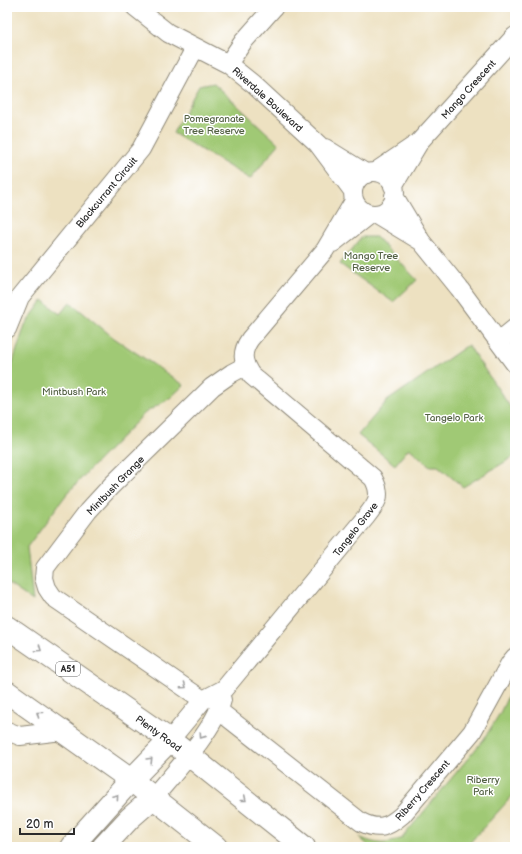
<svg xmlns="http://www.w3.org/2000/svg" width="522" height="854" font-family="'Balsamiq Sans',sans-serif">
<rect width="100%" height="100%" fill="#fff"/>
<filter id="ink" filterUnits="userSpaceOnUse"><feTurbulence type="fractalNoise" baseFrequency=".025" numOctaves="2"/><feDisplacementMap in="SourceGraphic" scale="8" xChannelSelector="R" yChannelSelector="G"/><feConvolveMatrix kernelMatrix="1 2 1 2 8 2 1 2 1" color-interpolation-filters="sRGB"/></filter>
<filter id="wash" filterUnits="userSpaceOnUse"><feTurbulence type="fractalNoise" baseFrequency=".012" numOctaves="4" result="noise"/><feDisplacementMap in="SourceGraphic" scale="16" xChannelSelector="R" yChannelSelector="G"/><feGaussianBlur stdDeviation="0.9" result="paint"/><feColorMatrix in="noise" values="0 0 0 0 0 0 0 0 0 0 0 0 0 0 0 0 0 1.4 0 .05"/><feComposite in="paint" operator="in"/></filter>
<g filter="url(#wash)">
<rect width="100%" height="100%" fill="#ede1c1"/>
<!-- green -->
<path fill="#a0c975" stroke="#667a50" d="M213,83l66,61 -29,35 -77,-46 26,-47z
M362,237h14l41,43 -24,22 -53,-38z
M43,300l17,14 10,-12 44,36 70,47 -14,13 -25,15 -57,58 -22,24 -39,52 6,54 -26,-18v-203l18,-55z
M468,345l47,69v42l-52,31 -25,-21h-8l-21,-18 -14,17 -37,-30 29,-34z
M515,681v112l-49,54h-96l-11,-10c16,7 26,9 43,1l82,-99 16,-26z"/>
</g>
<g filter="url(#ink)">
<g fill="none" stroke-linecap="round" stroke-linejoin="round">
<defs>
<path id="minor" d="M135,7l33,26 60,31 25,20 65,60 35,47
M228,64l15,-22 31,-35
M325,148l42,26
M375,172l40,-27
M353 193a21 21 0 1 1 42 0a21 21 0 1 1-42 0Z
M393,186l27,-45 95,-105
M394,196l27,45 38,47 56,76
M376,214l43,26
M333,243l37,-29
M7,329l13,-32 121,-148 54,-101
M499,341l16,-13
M203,700l-150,-103 -6,-9 -3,-10 1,-10 43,-57 23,-25 101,-99 20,-14 13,-7
M218,710l143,112c18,9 27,5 41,-7l70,-83 38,-69 5,-6
M7,731l13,5 42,-5
M170,740l33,-40 21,-11 141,-171c12,-15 18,-22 8,-40l-122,-103c-9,-13 -10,-23 -1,-36l75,-89 29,-49
M154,797c20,-24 61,-68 68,-97"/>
<path id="tertiary" d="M71,847l60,-67 39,-40
M103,847l27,-29 24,-21"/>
<path id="trunk" d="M7,627l163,113 134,107
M7,692l124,88 85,67"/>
</defs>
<!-- minor casing -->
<use href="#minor" stroke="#8c8676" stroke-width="20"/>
<!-- tertiary casing -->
<use href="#tertiary" stroke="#8c8676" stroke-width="24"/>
<!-- trunk casing -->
<use href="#trunk" stroke="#8c8676" stroke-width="24"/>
<!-- minor -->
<use href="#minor" stroke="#fff" stroke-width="18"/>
<!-- tertiary -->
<use href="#tertiary" stroke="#fff" stroke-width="22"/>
<!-- trunk -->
<use href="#trunk" stroke="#fff" stroke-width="22"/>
</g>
<!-- one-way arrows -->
<defs><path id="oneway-chevron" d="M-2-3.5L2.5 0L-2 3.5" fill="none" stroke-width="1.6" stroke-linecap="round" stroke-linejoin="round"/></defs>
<g stroke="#a0a0a0">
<use href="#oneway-chevron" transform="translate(39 649) rotate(35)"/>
<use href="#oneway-chevron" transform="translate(184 686) rotate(35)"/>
<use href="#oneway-chevron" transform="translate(39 714) rotate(-144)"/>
<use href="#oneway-chevron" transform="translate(202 736) rotate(125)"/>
<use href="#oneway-chevron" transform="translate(150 760) rotate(-46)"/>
<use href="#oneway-chevron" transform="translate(116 797) rotate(-50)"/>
<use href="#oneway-chevron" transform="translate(244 799) rotate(39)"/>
</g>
</g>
<g text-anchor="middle" stroke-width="3" stroke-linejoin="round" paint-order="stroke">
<!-- shield labels -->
<rect fill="#fff" stroke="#6b6b6b" stroke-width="1" x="56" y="662" width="24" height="14" rx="3"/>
<g font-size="9" font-weight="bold" fill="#2b2b2b">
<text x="68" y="672">A51</text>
</g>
<!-- street labels -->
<g font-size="10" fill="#2b2b2b" stroke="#fff">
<text transform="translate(468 89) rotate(-48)" y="4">Mango Crescent</text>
<text transform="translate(268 99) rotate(42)" y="4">Riverdale Boulevard</text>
<text transform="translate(106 192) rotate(-50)" y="4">Blackcurrant Circuit</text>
<text transform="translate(115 485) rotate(-46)" y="4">Mintbush Grange</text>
<text transform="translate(355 529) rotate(-52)" y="4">Tangelo Grove</text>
<text transform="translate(159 733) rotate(36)" y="4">Plenty Road</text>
<text transform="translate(422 790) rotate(-49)" y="4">Riberry Crescent</text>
</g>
<!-- park labels -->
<g font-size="10" fill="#546245" stroke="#fff">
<text x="214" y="122">Pomegranate<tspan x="214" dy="12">Tree Reserve</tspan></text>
<text x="371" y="259">Mango Tree<tspan x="371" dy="12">Reserve</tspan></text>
<text x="74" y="395">Mintbush Park</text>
<text x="454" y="421">Tangelo Park</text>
<text x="483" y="783">Riberry<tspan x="483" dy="12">Park</tspan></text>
</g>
</g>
<!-- margin -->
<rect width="522" height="854" fill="none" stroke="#fff" stroke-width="24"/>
<!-- scale -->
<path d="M20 828v6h54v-6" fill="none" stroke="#2b2b2b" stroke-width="2"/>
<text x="26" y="828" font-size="12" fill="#2b2b2b" stroke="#ffffff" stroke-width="3" paint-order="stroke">20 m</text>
</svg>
